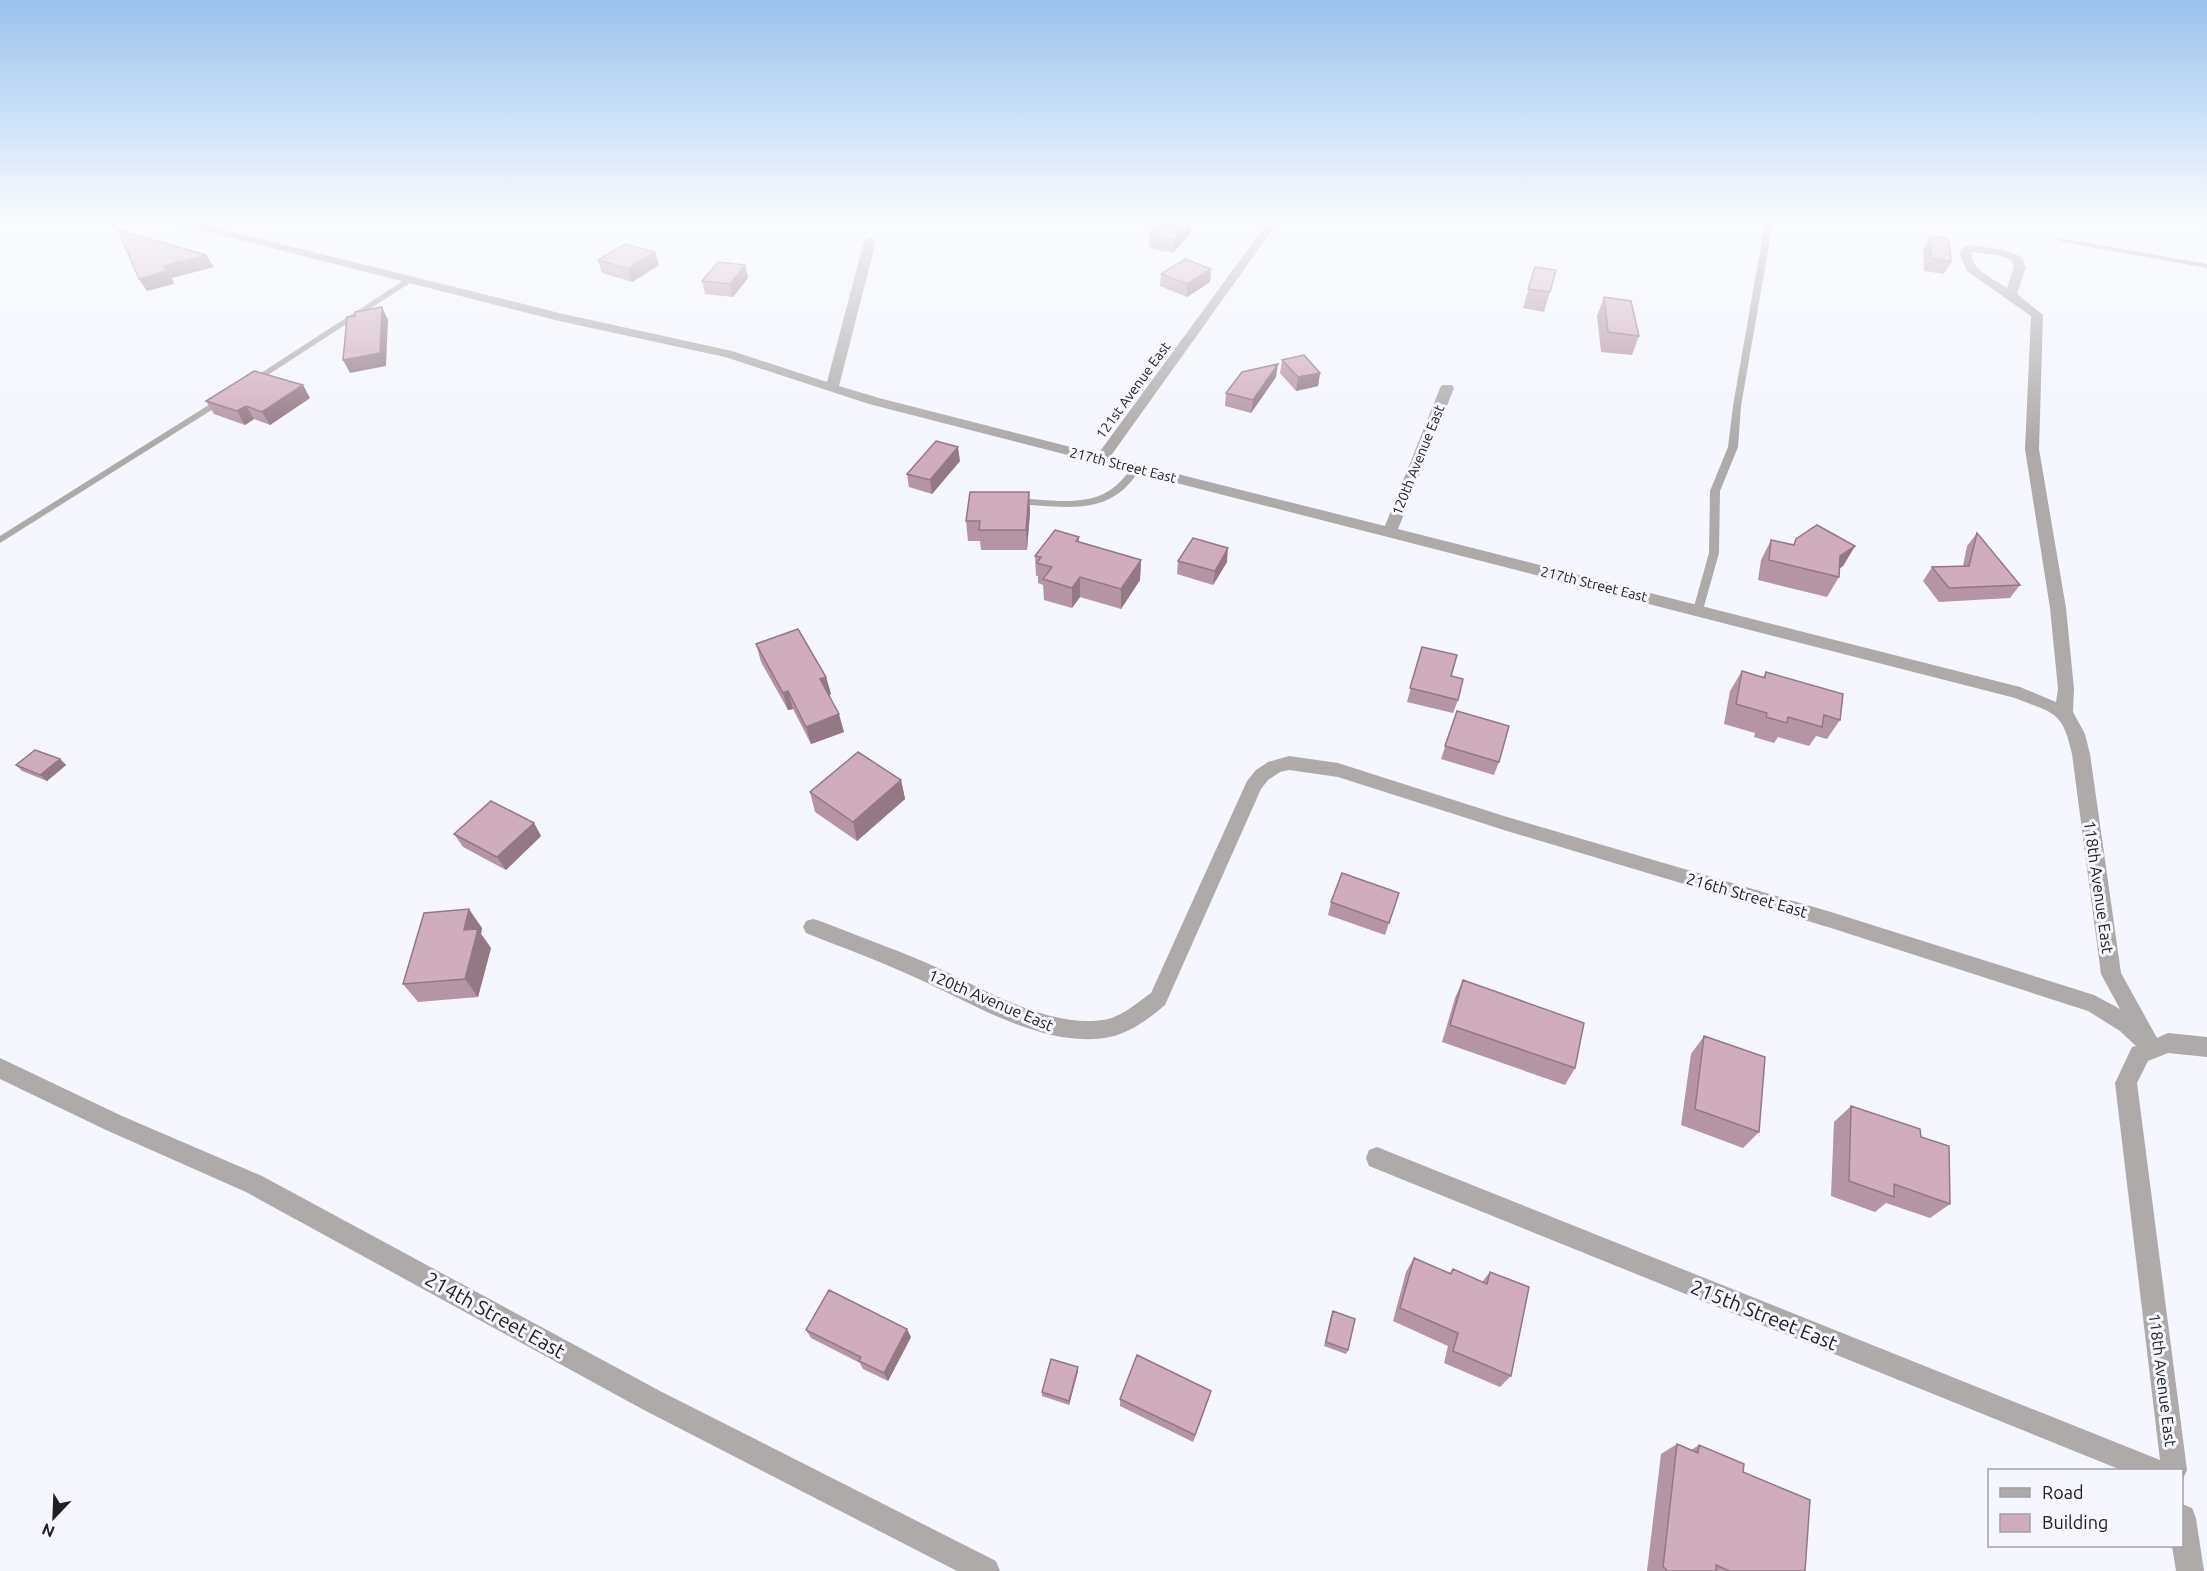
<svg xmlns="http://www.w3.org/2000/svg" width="2207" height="1571" font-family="Ubuntu,sans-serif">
<rect width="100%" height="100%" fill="#f5f6fe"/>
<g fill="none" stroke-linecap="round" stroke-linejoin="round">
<!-- lane -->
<path fill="#afaaaa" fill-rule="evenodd" d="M1765,222h8l-32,184 -3,41 -18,44 -1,62 -16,57 -5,4 -5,-4 16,-57 1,-62 18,-44 5,-41z
M2060,238l147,26v4l-144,-26 -4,-2z
M409,277l7,2 -162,105 -7,-2z
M223,396l4,3 -1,2 -226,142v-7z
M1137,465l5,3c-8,10 -16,21 -26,27 -28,19 -70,10 -101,9l-5,-3 5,-3c29,1 66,9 92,-6 11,-6 19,-17 27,-26z"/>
<!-- street -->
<path fill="#afaaaa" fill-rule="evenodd" d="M176,222h16l367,91 173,38 95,31 37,-141 6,-3 4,1 2,2 -37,145 40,12 219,56 170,-232h10l-168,235 275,69 55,-138 2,-3h10l2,3 -56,141 622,158 36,15 2,-13 -8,-81 -25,-159 6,-133 -64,-45 -8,-18 6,-7 4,-1 31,4 20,7 6,11 -9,27 26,21 -4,134 27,159 8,81 -1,23 12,22 5,20 31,219 36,65 11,-5 39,4v20l-39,-4 -20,8 -11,22 50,387 -4,9 -1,1v-10h-61l-752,-304 -3,-8 3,-8 8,-3 783,313 -45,-377 17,-36 4,-1 -16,-15 -32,-20 -257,-83 -324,-97 -169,-54 -49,-7 -9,2 -12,8 -7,9 -96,216c-15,13 -35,28 -55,32 -66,13 -139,-35 -198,-61 -35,-16 -71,-29 -106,-43l-3,-6 3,-6 7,-2 7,2c35,14 72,27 107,42 52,23 123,68 181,56 16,-4 30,-17 43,-26l96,-212 9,-11 12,-8 21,-6 49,7 169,54 324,95 263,83 26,14 -19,-35 -29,-220c-10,-44 -18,-40 -57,-56l-1146,-294 -144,-47 -166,-36 -382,-97zM1972,252l26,3 13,5 3,7 -7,21c-13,-9 -38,-19 -35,-36z
M0,1058l122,58 140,60 398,215 336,170 4,10h-43l-315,-162 -396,-217 -140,-62 -106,-51z
M2182,1504l10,4 4,10 8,53h-28l-4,-25h10z"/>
</g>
<!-- wall -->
<path fill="#b395a3" d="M1191,222v11l-18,20 -24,-5 1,-13z
M1930,236l21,26 -7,12 -20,-3 -1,-22z
M655,252l4,13 -27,17 -30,-9 -4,-13z
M745,265l3,13 -15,19 -28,-3 -3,-13z
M1535,267l15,25 -6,20 -21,-4z
M1211,269l-1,13 -23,15 -27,-11 1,-12z
M1604,297l35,39 -7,19 -31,-3 -4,-36z
M1282,360l38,13 -2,13 -22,5 -16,-18z
M1276,377l-25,36 -26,-7 1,-13z
M310,398l-40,27 -16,-6 -9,6 -31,-11 -8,-13z
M960,461l-28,33 -23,-7 -2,-13z
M1029,492l1,20 -3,38h-46l-1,-9h-12l-2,-20z
M1977,533l43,52 -10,13 -71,4 -16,-21 9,-14 31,-1 4,-20z
M1079,537v5l62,18 -1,20 -19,29 -41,-12 -8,11 -28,-8 -1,-15 -5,-2v-7h-2l-1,-20z
M1796,539l59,7 -12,20 -4,3v8l-12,20 -69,-17 3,-20 10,-20 22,5z
M1178,561l49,1 -14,23 -36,-11z
M756,644l70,33 5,17 -2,1 15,37 -33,12 -18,-35 -5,1 -27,-48z
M1422,647l36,53 -5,13 -46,-11z
M1742,671l21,6 3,-5 74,48 -13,19 -11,-3 -7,10 -31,-9 -4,6 -20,-6 1,-4 -31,-9 6,-33z
M1457,711l42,51 -5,13 -53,-16z
M60,759l6,6 -19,16 -25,-10 -6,-6z
M901,780l4,19 -48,42 -42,-29 -5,-20z
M534,823l7,13 -35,34 -43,-23 -9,-13z
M1399,893l-14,42 -57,-20 3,-13z
M482,928l-1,6 10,14 -13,49 -60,5 -15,-18z
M1463,980l112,88 -10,17 -123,-43 13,-44z
M1704,1036l55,96 -16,16 -62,-23 10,-71z
M1851,1106l70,31 29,67 -20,14 -44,-15 -11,9 -44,-16 3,-74z
M1414,1258l36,15 3,-4 29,13 8,-10 21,104 -11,11 -56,-24 4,-17 -55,-25 13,-49z
M1333,1311l15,39 -2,4 -22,-8 7,-31z
M806,1330l105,7 -23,44 -25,-12 -3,-6 -49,-25z
M1078,1371l-9,34 -27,-9v-4z
M1209,1398l-16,44 -73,-36v-7z
M1677,1444l14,6 8,-5 44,27 62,99h-158l14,-117z"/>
<!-- shaded-wall -->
<path fill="#927984" d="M1191,222v11l-18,20 1,-13z
M655,252l4,13 -27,17 -4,-13z
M206,255l8,12 -42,11 2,6 -27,7 -8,-12 25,-13z
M745,265l3,13 -15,19 -3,-13z
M1211,269l-1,13 -23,15v-13z
M382,307l6,13 -2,46 -36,7 -7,-13z
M1278,364l-2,13 -25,36 2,-13z
M1320,373l-2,13 -22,5 2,-14z
M303,385l7,13 -40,27 -8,-13z
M246,406l8,13 -9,6 -8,-14z
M958,447l2,14 -28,33 -2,-14z
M1029,492l1,20 -3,38 -1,-20z
M1855,546l-12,20 -13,9 10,-19z
M1228,548l-1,14 -14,23 2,-14z
M1141,560l-1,20 -19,29v-20z
M1080,577v20l-8,11v-20z
M826,677l5,17 -6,3 -5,-18z
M788,691l5,18 -5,1 -5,-17z
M839,714l5,18 -33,12 -5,-17z
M60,759l6,6 -19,16 -7,-6z
M901,780l4,19 -48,42 -4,-19z
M534,823l7,13 -35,34 -9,-13z
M469,909l13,19 -1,6 10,14 -13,49 -13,-18 -1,-49z
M907,1329l4,8 -23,44 -4,-8z
M1078,1367v4l-9,34v-4z
M1211,1391l-2,7 -16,44 2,-7z"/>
<!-- building -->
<path fill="#d0adbd" stroke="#927984" stroke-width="1.5" d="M1162,222h29l-17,18 -24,-5z
M118,230l88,25 -42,11 2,5 -27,8z
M1930,236l19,3 2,23 -20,-4z
M625,244l30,8 -27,17 -30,-9z
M1185,259l26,10 -24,15 -26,-10z
M718,262l27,3 -15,19 -28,-3z
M1535,267l21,3 -6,22 -22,-3z
M1604,297l27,4 8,35 -31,-4z
M382,307l-2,46 -37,7 4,-43 8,-1v-4z
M1304,355l16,18 -22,4 -16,-17z
M1278,364l-25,36 -27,-7 16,-21z
M254,371l49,14 -41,27 -16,-6 -9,5 -31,-10z
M936,441l22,6 -28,33 -23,-6z
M970,492h59l-3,38h-47l1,-9h-14z
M1817,525l38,21 -15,10 -1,21 -70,-17 2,-20 23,5 2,-6z
M1055,530l24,7 -3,4 65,19 -20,29 -41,-12 -8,11 -29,-9 9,-12 -15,-4 4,-6 -6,-1z
M1977,533l43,52 -71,3 -17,-21 37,-1z
M1193,538l35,10 -13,23 -37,-10z
M798,629l28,48 -6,2 19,35 -33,13 -18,-36 -5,2 -27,-49z
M1422,647l35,8 -6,21 12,3 -5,21 -48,-12z
M1742,671l23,7 1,-6 77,22 -3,26 -16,-5 -2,12 -34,-10 -1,6 -21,-6 1,-4 -31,-9z
M1457,711l52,15 -10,36 -54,-16z
M35,750l25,9 -20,16 -24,-10z
M858,752l43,28 -48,42 -43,-30z
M491,801l43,22 -37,34 -43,-23z
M1342,873l57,20 -10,30 -58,-21z
M469,909l-5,21 14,-1 -13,50 -62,5 21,-71z
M1463,980l121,43 -9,45 -125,-43z
M1704,1036l61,21 -6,75 -64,-23z
M1851,1106l69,23 1,8 28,9 1,58 -56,-20v13l-45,-16z
M1414,1258l37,16 2,-5 34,15 3,-12 39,15 -18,89 -58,-25 5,-18 -58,-25z
M829,1290l78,39 -23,44 -25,-12 2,-4 -55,-27z
M1333,1311l22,8 -7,31 -22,-8z
M1137,1355l74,36 -16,44 -75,-36z
M1051,1359l27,8 -9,34 -27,-9z
M1677,1444l21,9 1,-8 45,19 -1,8 67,28 -5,71h-76l-13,-6v6h-50v-2l-3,-2z"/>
<!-- sky -->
<linearGradient id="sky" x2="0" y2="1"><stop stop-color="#99c2ed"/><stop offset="0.5" stop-color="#fafbff"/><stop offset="1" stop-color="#fafbff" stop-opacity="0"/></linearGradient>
<rect width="2207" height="441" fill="url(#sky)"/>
<g text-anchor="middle" stroke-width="6" stroke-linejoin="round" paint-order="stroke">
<!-- far-street labels -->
<g font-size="14" fill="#202023" stroke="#f5f6fe">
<text transform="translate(1133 390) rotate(-54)" y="5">121st Avenue East</text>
<text transform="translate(1418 460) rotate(-68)" y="5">120th Avenue East</text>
<text transform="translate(1123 465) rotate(14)" y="5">217th Street East</text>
<text transform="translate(1594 584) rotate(14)" y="5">217th Street East</text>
</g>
<!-- street labels -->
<g font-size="16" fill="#202023" stroke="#f5f6fe">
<text transform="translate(2099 887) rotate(82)" y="6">118th Avenue East</text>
<text transform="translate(1747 895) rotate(16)" y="6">216th Street East</text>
<text transform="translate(991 1000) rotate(23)" y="6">120th Avenue East</text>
<text transform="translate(2163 1380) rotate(83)" y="6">118th Avenue East</text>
</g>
<!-- near-street labels -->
<g font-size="20" fill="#202023" stroke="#f5f6fe">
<text transform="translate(495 1315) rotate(29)" y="7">214th Street East</text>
<text transform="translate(1764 1315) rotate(22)" y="7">215th Street East</text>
</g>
</g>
<!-- legend -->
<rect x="1988" y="1469" width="195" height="78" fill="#f5f6fe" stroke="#a0a0a6" stroke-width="1.5"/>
<rect x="2000" y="1488" width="30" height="9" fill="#afaaaa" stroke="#a0a0a6" stroke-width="1.5"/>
<text x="2042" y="1499" font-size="18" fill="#202023">Road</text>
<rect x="2000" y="1514" width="30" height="18" fill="#d0adbd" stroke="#a0a0a6" stroke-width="1.5"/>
<text x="2042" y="1529" font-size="18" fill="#202023">Building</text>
<!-- north arrow -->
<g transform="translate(54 1517) rotate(203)" stroke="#f5f6fe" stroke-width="4.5" paint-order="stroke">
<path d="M0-4.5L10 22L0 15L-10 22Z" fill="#202023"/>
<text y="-9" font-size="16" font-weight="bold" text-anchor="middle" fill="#202023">N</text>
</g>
</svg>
